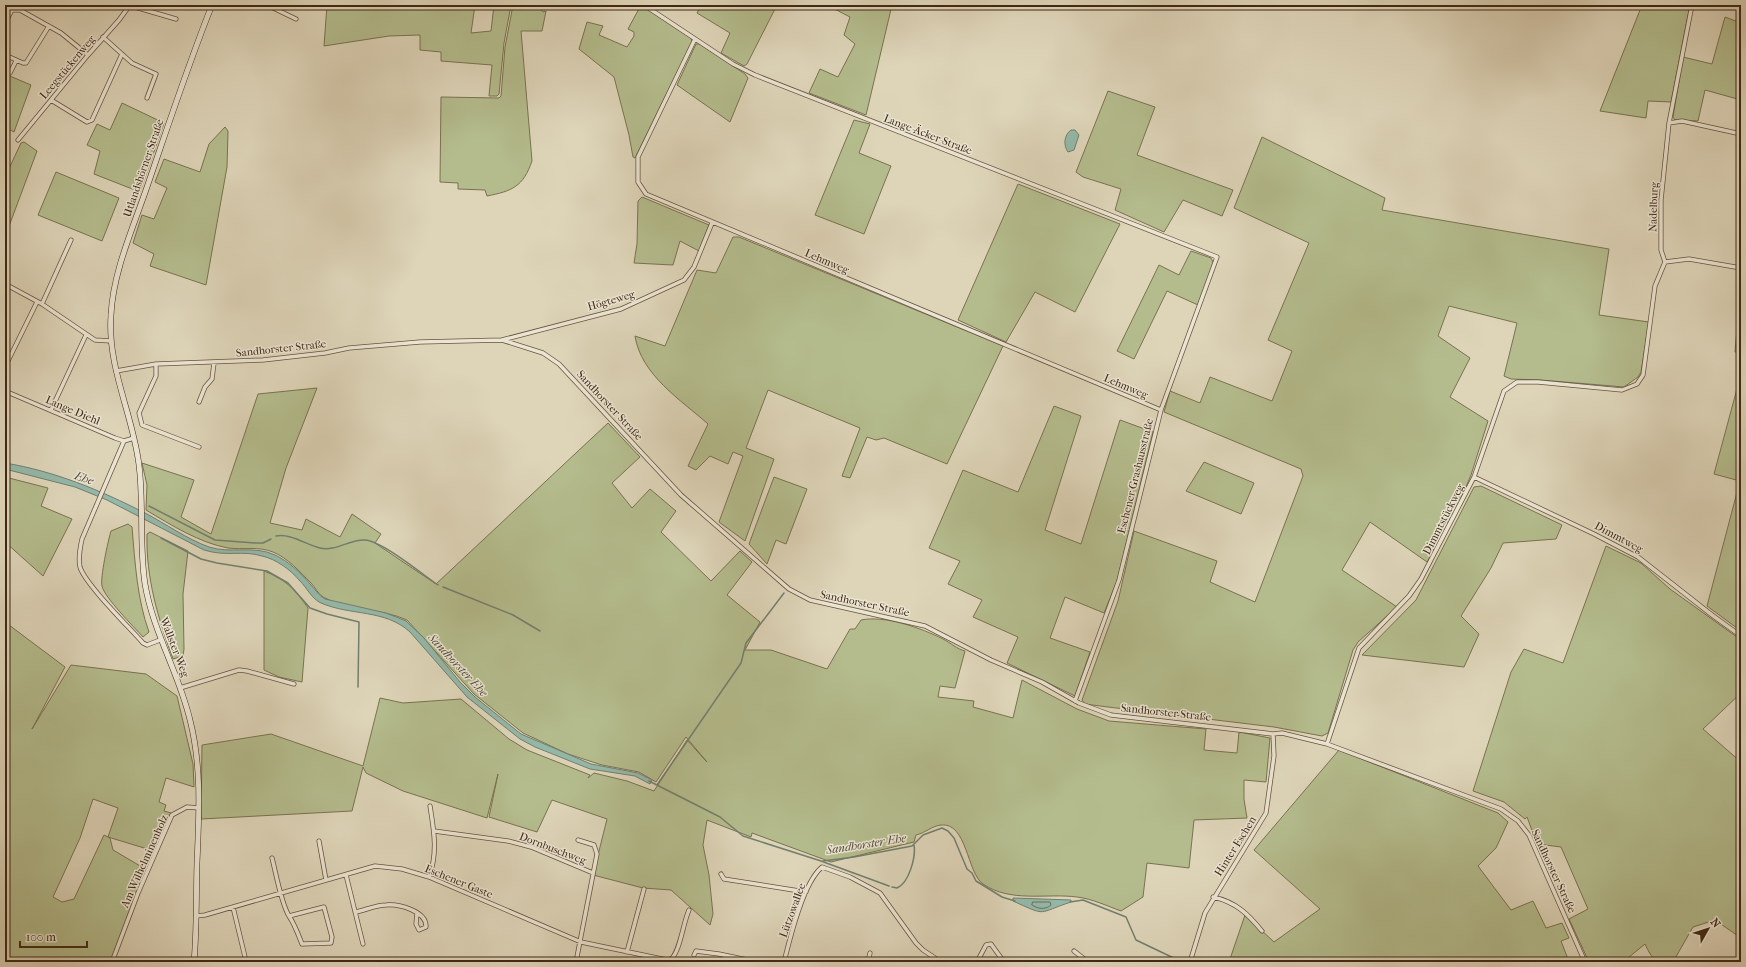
<svg xmlns="http://www.w3.org/2000/svg" width="1746" height="967" font-family="'IM FELL French Canon',serif">
<rect width="100%" height="100%" fill="#ded5b9"/>
<filter id="stains"><feTurbulence type="fractalNoise" baseFrequency=".005" numOctaves="4"/><feColorMatrix values="0 0 0 0 .2 0 0 0 0 .09 0 0 0 0 .02 0 0 0 .5 -.17"/></filter>
<radialGradient id="worn" r=".72"><stop offset=".6" stop-color="#630" stop-opacity="0"/><stop offset="1" stop-color="#630" stop-opacity=".3"/></radialGradient>
<!-- green -->
<path fill="#b4bc8d" stroke="#7a7250" d="M327,5l67,3 1,-3h80l-4,28 20,-2 3,-26h17l-7,38 -5,51 -2,2h-8l3,-31 -51,-4v-9l-21,-2v-15l-31,1 -65,10z
M513,5h25l5,7 3,-1 -4,20h-21l11,130c-9,26 -20,30 -45,35l-2,-6 -27,-1v-6l-18,-1 1,-85 58,1 2,-2 4,-49z
M641,5l50,33 1,4 -57,116 -2,-1 -4,-22 -15,-58 -35,-28 8,-27 16,4 -4,9 28,12 7,-11v-4l-6,-3z
M701,5h76l-30,59 -3,2 -23,-13 9,-20 -33,-20z
M827,5h65l-26,110 -57,-22 11,-24 18,8 17,-33 -11,-9 6,-18z
M1642,5h48l-19,97 -23,-1 -2,17 -46,-7z
M1725,17l16,6v77l-36,-10 -7,31 -23,-1 -2,-3 10,-60 29,7z
M696,44h4l45,30 3,4 -18,44 -53,-37z
M5,74l26,11 -17,47 -9,-5z
M1108,91l47,16 -18,48 96,35 -11,26 -39,-16 -19,32 -49,-22 6,-21 -38,-12 -7,-5z
M122,103l42,20 -24,69 -46,-18 6,-23 -13,-6 10,-21 13,6z
M854,120l16,4 -11,29 32,13 -27,68 -49,-19z
M225,127l3,4 -1,36 -21,118 -56,-19 4,-12 -21,-11 9,-28 12,4 13,-31 -12,-6 9,-23 36,13 9,-28z
M1262,137l123,61 -3,12 227,39 -10,66 50,7 -8,50 -3,5 -14,10 -83,-7 -30,-1 -7,-3 13,-53 -68,-17 -11,30 32,22 -20,39 38,24 -17,54 -15,35 -29,52 -57,-40 -28,48 55,37 -39,35 -5,8 -25,83 -6,3 -48,-9 -166,-20 -23,-3 -3,-4 36,-99 16,-70 83,30 -7,21 45,20 48,-126 -2,-7 -137,-57 6,-21 30,12 10,-26 62,24 20,-50 -24,-11 41,-97 -75,-35z
M24,142l13,9 -32,86v-60l16,-34z
M56,172l63,26 -17,43 -64,-26z
M1018,184l102,40 -45,88 -40,-20 -29,50 -48,-22z
M642,197l67,28 -10,26 -19,-10 -7,24 -39,-2 3,-19 1,-43z
M733,237h6l264,109 -56,118 -63,-26 -8,2 -9,-3 -17,41 -8,-2 18,-48 -92,-38 -22,58 28,11 -29,82 -26,-19 24,-66 -10,-4 -5,12 -18,-8 -14,14 -8,-4 20,-42c-27,-24 -67,-49 -73,-88l30,10 32,-76 19,3z
M1191,251l20,7 3,6 -16,41 -31,-14 -33,68 -17,-8 42,-86 20,10z
M1741,283v70l-6,-1z
M1741,374v257l-34,-25 33,-125 -26,-7z
M317,388l-31,80 -16,55 32,7 4,-11 34,18 12,-23 29,20 -6,9 61,41 172,-161 32,34 -28,26 20,25 18,-19 26,22 -15,21 50,49 29,-30 12,11 -25,33 33,27 -15,28h26l56,19 23,-40h5l6,-9c24,-5 60,8 82,19 8,4 14,10 22,12l-10,37 -15,-2 -2,11 36,4 -1,6 40,11 9,-38 55,29 32,12 97,8 -2,21 33,3 2,-21 31,6 -4,44 -22,-2v19l3,19 -53,2 -5,48 -42,-5 -4,34 -22,14c-14,-5 -28,-12 -44,-14 -31,-4 -66,6 -94,-13 -16,-11 -16,-62 -42,-59 -9,1 -16,8 -25,10l-2,7 -83,20 -79,-29 -1,4 -44,-17 -4,25 6,30 4,39 -3,11 -39,-35 -28,-2 -50,-13 14,-56 -55,-19 -15,32 -48,-15 9,-43 -11,44 -84,-27 -37,-18 -3,-6 -11,44 -151,8 1,-74 69,-11 92,32 17,-68 23,5 58,-4 48,40 18,11 63,25 -2,3 6,-5 33,8 27,10 33,-51 20,22 -21,-25 -30,45 -17,-10 -37,-7 -34,-11 -45,-21 -49,-39 -67,-74c-26,-12 -59,-9 -84,-23 -5,-3 -8,-10 -12,-14 -11,-11 -23,-25 -38,-31 -15,-6 -29,-2 -45,-4 -28,-5 -57,-23 -82,-38l1,-25 -5,-22 52,17 -13,37 30,17 47,-140z
M1054,406l27,10 -36,114 36,14 39,-124 33,12 -36,149 -13,32 -39,-16 -15,41 40,14 -15,44 -68,-33 11,-26 -45,-20 9,-17 -34,-16 12,-23 -31,-13 34,-78 55,22z
M1204,462l50,21 -13,31 -55,-23z
M5,477l43,11 -7,18 31,13 -29,57 -38,-34z
M774,477l33,12 -21,55 -10,-4 -9,24 -18,-20z
M1481,486l81,39 -6,14 -53,4 -12,25 -30,48 18,18 -15,33 -102,-12 54,-55 58,-113z
M128,524l4,3c3,35 5,72 17,105l-6,5c-9,-10 -39,-40 -41,-51 -2,-8 6,-45 9,-55z
M150,532l38,19 -5,43 1,55 -1,7 -10,3c-15,-41 -27,-80 -26,-125z
M1606,546l35,17 29,26 71,51v53l-38,36 38,33v176l-26,-18 -22,7 -20,35c-18,0 -20,-1 -28,-18l-22,18h-34l-20,-43 19,-10 -27,-62 -24,-3 -10,-27 -2,2 -21,-17 -31,-11 38,-119 13,-23 39,14z
M264,571c21,8 31,18 44,37l-6,74 -23,-5 -15,-7z
M5,622l60,45 -33,62 39,-64 75,9 31,22 16,68 1,23 -28,-9 -7,24 7,3 -2,6 7,2 -17,38 -46,-14 10,-29 -25,-9 -13,39 -27,59 9,5 12,-3 30,-64 6,3 3,12 34,20 -36,92h-106z
M1339,750l159,63 10,9 -12,26 -18,18 33,44 22,-9 13,27 16,-5 7,15 -8,3 7,18 8,3h-347l16,-47 29,27 46,-33 -66,-59z"/>
<!-- water -->
<path fill="#94b9aa" stroke="#727f6e" d="M1071,130h4l4,5 -5,15 -6,2c-5,-7 -4,-17 3,-22z
M5,463c49,8 95,27 140,50 21,11 42,26 64,34 22,7 45,-2 66,8 13,6 26,18 35,29 5,5 8,11 15,15l61,14 20,8 18,17 36,44 15,15 46,37 70,30 47,9 14,7 -2,4 -15,-8 -45,-7 -55,-22 -15,-8 -53,-42 -57,-65c-25,-23 -59,-16 -89,-29 -9,-4 -14,-15 -21,-22 -9,-11 -24,-22 -38,-25 -19,-6 -36,1 -58,-6l-97,-50 -32,-13 -70,-18z
M1013,898l58,2v2c-34,11 -23,15 -58,-1z"/>
<g fill="none" stroke-linecap="round" stroke-linejoin="round">
<!-- shore -->
<path stroke="#6a705f" stroke-width="1" d="M1033,902h17l1,3c-6,5 -13,4 -19,0z"/>
<!-- stream -->
<path stroke="#727f6e" stroke-width="1.5" d="M149,506l66,34 40,3h8l8,-4
M276,536c14,-3 31,9 44,12 15,4 30,-9 45,-8 17,1 57,34 73,45
M161,538l40,21 16,4 50,8 21,12 22,25 17,6 32,8 -1,65
M443,587l70,28 27,16
M649,781l71,36 23,19 78,25 68,25
M657,785l84,-122 5,-20 38,-50
M823,861l31,-4 58,-11 11,-11 19,-7 6,3 6,7 13,31 5,4 4,8 26,16 13,4
M892,887l5,1c12,-5 19,-31 17,-43
M1070,902l13,-2 43,17 10,23 46,22"/>
<defs>
<path id="street" d="M128,5l48,14
M267,5l29,14
M644,5l89,59 22,11 462,182 -56,153 -42,170 -44,121
M5,23l7,-13h8l41,23 27,22
M103,37l29,26 24,11 -9,24
M695,39l-57,118v25l8,12 515,216
M5,55l18,8h3l23,-37
M10,73l6,-12
M51,100l36,22 5,-2 30,-66
M1669,123l13,-2 59,13
M18,140l70,-85 31,-35 11,-15
M1665,262l24,-3 52,9
M5,284l37,20 53,36 16,1
M42,304l29,-64
M502,340l119,-31 63,-29 10,-13 18,-44
M156,364v12l-17,37 3,12 57,22
M5,367l32,-65
M116,371l40,-7 107,-4 62,-7 24,-5 71,-6 82,-2 41,13 16,11 122,131 108,94 21,11 115,26 66,34 51,22 37,21 32,12 162,19 9,-1 45,11 174,65 17,12 11,14 56,127
M5,391l110,47 9,3 10,-3
M199,402l6,-15 7,-8 2,-16
M51,410l35,-75
M124,441l-42,98c-2,9 -4,19 -2,28 5,17 49,60 63,76l4,2 13,-5
M1474,477l120,57 44,23 74,58 29,21
M180,688l59,-18 8,1 47,13
M1327,744l32,-96 50,-52 12,-17 53,-102 30,-86 13,-9h21l84,8 15,-6 6,-9 12,-89 10,-24 -4,-12v-50l8,-77 23,-118
M434,831l74,10 23,6 62,26
M319,841l7,39
M272,858c4,15 9,45 17,58 6,9 9,18 13,28l29,-1 1,-6 -8,-30 -35,9
M721,874l3,5 82,13
M346,875l17,69
M429,877c9,-24 5,-46 1,-71
M1213,897c23,5 35,17 49,34
M233,907l12,50
M356,912c9,-2 21,-7 30,-7 13,-1 41,6 40,22l-7,3 -3,-6 1,-11
M196,916l9,-1 170,-49 27,3 27,8 152,65 86,18 4,-1c9,-7 12,-36 18,-49
M1074,951l14,11
M627,952l17,-63
M694,955l2,-4 23,3 38,8
M112,962l26,-69 34,-78 15,-8 12,1
M576,962l21,-108 -3,-9 -16,-5
M784,962c6,-24 19,-79 38,-95l28,10 30,16 36,50 7,7 18,12
M868,962l2,-9
M977,962l9,-17 5,-1 13,18
M1190,962l15,-49 61,-100 8,-57 -1,-22"/>
<path id="secondary" d="M194,962c3,-33 2,-66 3,-99 2,-48 5,-96 -7,-143 -11,-47 -37,-88 -45,-136 -6,-39 -1,-79 -6,-119 -6,-50 -32,-98 -28,-150 2,-43 22,-87 36,-128 21,-61 41,-122 65,-182"/>
</defs>
<!-- street casing -->
<use href="#street" stroke="#68533d" stroke-width="5"/>
<!-- secondary casing -->
<use href="#secondary" stroke="#402814" stroke-width="6"/>
<!-- street -->
<use href="#street" stroke="#eae4d2" stroke-width="3.5"/>
<!-- secondary -->
<use href="#secondary" stroke="#eae4d2" stroke-width="5"/>
</g>
<g text-anchor="middle" stroke-width="3" stroke-linejoin="round" paint-order="stroke">
<!-- street labels -->
<g font-size="11" fill="#402814" stroke="#eae4d2">
<text transform="translate(67 67) rotate(-50)" y="4">Leegstückenweg</text>
<text transform="translate(928 134) rotate(21)" y="4">Lange-Äcker-Straße</text>
<text transform="translate(143 168) rotate(-71)" y="4">Utlandshörner Straße</text>
<text transform="translate(1653 207) rotate(-88)" y="4">Nadelburg</text>
<text transform="translate(827 261) rotate(23)" y="4">Lehmweg</text>
<text transform="translate(611 300) rotate(-16)" y="4">Högteweg</text>
<text transform="translate(281 348) rotate(-6)" y="4">Sandhorster Straße</text>
<text transform="translate(1126 386) rotate(23)" y="4">Lehmweg</text>
<text transform="translate(610 405) rotate(47)" y="4">Sandhorster Straße</text>
<text transform="translate(73 410) rotate(23)" y="4">Lange Diehl</text>
<text transform="translate(1135 476) rotate(-76)" y="4">Eschener Grashausstraße</text>
<text transform="translate(1443 519) rotate(-63)" y="4">Dimmtstückweg</text>
<text transform="translate(1619 537) rotate(28)" y="4">Dimmtweg</text>
<text transform="translate(865 603) rotate(12)" y="4">Sandhorster Straße</text>
<text transform="translate(175 647) rotate(69)" y="4">Wallster Weg</text>
<text transform="translate(1166 712) rotate(6)" y="4">Sandhorster Straße</text>
<text transform="translate(1235 846) rotate(-58)" y="4">Hinter Eschen</text>
<text transform="translate(553 848) rotate(21)" y="4">Dornbuschweg</text>
<text transform="translate(144 861) rotate(-66)" y="4">Am Wilhelminenholz</text>
<text transform="translate(1554 871) rotate(65)" y="4">Sandhorster Straße</text>
<text transform="translate(459 881) rotate(22)" y="4">Eschener Gaste</text>
<text transform="translate(792 910) rotate(-70)" y="4">Lützowallee</text>
</g>
<!-- water labels -->
<g font-size="12" font-style="italic" fill="#554c3a" stroke="#eae4d2">
<text transform="translate(84 478) rotate(19)" y="4">Ehe</text>
<text transform="translate(458 665) rotate(47)" y="4">Sandhorster Ehe</text>
<text transform="translate(866 844) rotate(-9)" y="4">Sandhorster Ehe</text>
</g>
</g>
<!-- margin -->
<rect width="1746" height="967" fill="none" stroke="#ded5b9" stroke-width="20"/>
<rect x="6" y="6" width="1734" height="955" fill="none" stroke="#402814" stroke-width="2"/>
<rect x="10" y="10" width="1726" height="947" fill="none" stroke="#402814"/>
<!-- north arrow -->
<g transform="translate(1708 929) rotate(51)" stroke="#eae4d2" stroke-width="3" paint-order="stroke">
<path d="M0-3L7 15L0 10L-7 15Z" fill="#402814"/>
<text y="-6" font-size="11" font-weight="bold" text-anchor="middle" fill="#402814">N</text>
</g>
<!-- scale -->
<path d="M20 941v6h67v-6" fill="none" stroke="#402814" stroke-width="2"/>
<text x="26" y="941" font-size="12" fill="#402814" stroke="#eae4d2" stroke-width="3" paint-order="stroke">100 m</text>
<rect width="100%" height="100%" filter="url(#stains)"/>
<rect width="100%" height="100%" fill="url(#worn)"/>
</svg>
